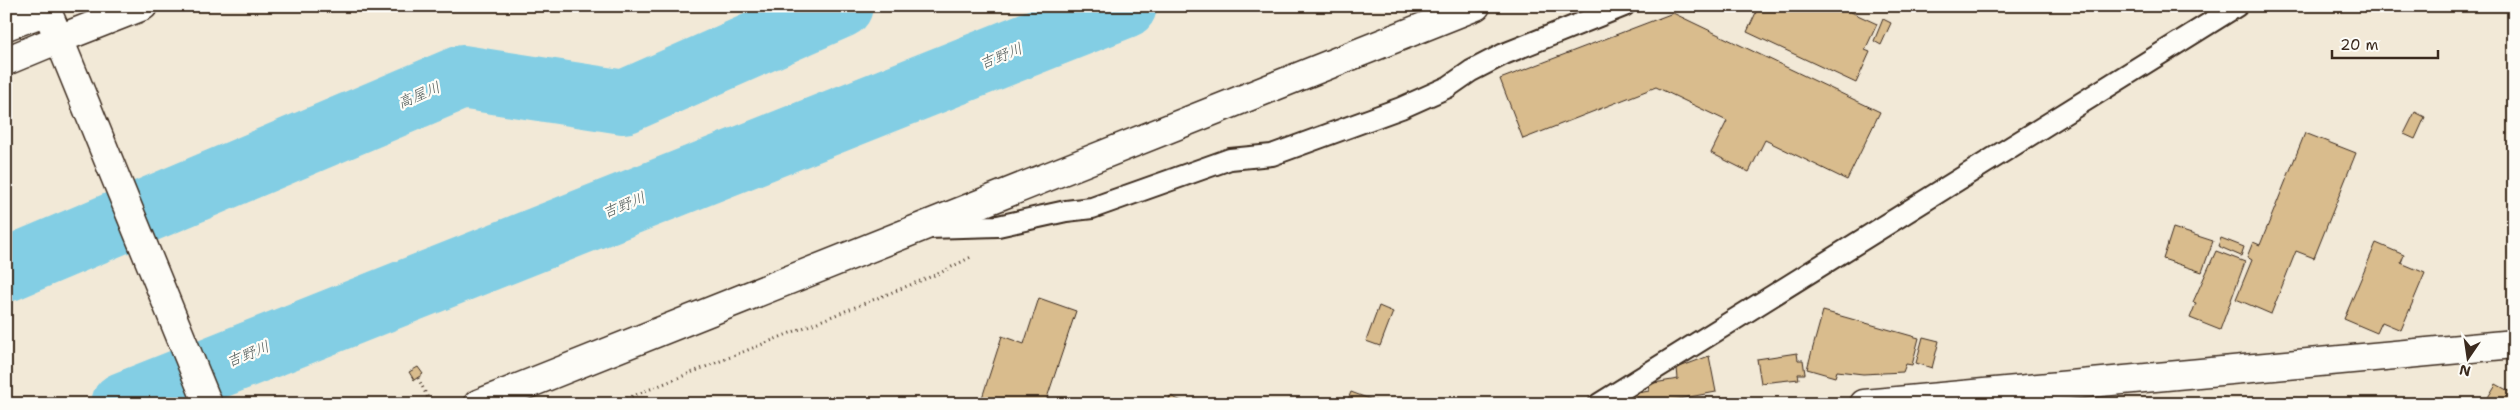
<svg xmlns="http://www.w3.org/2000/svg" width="2520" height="410" font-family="'Shantell Sans','Klee One',sans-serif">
<rect width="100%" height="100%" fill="#f2e9d7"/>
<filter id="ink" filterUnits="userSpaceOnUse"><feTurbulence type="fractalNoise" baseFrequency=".02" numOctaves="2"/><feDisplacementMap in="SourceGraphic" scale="10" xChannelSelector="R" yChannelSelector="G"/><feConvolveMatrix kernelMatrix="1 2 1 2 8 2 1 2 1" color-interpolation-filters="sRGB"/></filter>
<g filter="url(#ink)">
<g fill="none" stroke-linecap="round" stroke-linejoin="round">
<!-- river -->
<path stroke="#83cee4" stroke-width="64" d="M6,270l456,-193 162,25 217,-96
M123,404l1002,-398"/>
</g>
<!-- building -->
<path fill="#d9bc8d" stroke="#3b2a1e" d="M1759,6h79l39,18 -12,26 5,2 -14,31 -109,-51z
M1673,13l207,99 -33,68 -82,-40 -16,32 -38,-19 16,-32 -71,-34 -133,52 -23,-60z
M1883,19l8,4 -10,22 -7,-4z
M2415,112l10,5 -10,22 -11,-5z
M2305,133l51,20 -42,105 -18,-7 -25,63 -35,-15 16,-39 -5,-3 6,-15 7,3z
M2173,228l40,13 -11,31 -39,-13z
M2221,238l23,9 -3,9 -23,-10z
M2376,243l28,12 -3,8 24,10 -24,57 -19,-8 -5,11 -33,-14z
M2216,251l29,11 -25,68 -30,-12 6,-15 -3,-1z
M1039,298l37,13 -31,93h-65l22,-68 22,8z
M1379,306l14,6 -13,34 -14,-5z
M1823,311l96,27 -7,27 -6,-1 -3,8 -40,2 -26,-3 -2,6 -28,-8z
M1923,337l16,4 -7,27 -16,-5z
M1797,353l1,7h5l2,14h-7l1,5 -38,4 -4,-24z
M1709,356l7,36 -64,12h-25l-1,-6 6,-1v-3l17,-3 -1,-7 30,-5 -1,-11z
M418,367l5,7 -9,6 -5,-8z
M2496,384l18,10v10h-30z
M1351,392l32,12h-37z
M1170,396l19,8h-22z"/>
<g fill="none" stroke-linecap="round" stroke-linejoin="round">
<defs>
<path id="service" d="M927,228l71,-2 68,-15 26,-3 138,-49 42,-4 129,-47 47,-21 23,-16 33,-17 120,-48
M1599,404l638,-398"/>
<path id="minor" d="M6,26l41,-15 12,28 84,-33
M6,61l53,-22 149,365
M478,404l998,-398"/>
<path id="tertiary" d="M1864,404l650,-60"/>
</defs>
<!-- service casing -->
<use href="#service" stroke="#3b2a1e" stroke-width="24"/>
<!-- minor casing -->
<use href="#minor" stroke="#3b2a1e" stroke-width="31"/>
<!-- tertiary casing -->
<use href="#tertiary" stroke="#3b2a1e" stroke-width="31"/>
<!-- path -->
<path stroke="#3b2a1e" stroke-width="3" stroke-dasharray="1 4" stroke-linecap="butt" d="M418,378l13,26
M613,404l327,-131 31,-16"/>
<!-- service -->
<use href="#service" stroke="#fdfcf7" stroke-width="20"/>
<!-- minor -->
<use href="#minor" stroke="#fdfcf7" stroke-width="28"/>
<!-- tertiary -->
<use href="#tertiary" stroke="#fdfcf7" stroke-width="28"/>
</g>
</g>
<g text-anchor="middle" stroke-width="4.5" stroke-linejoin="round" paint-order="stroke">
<!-- water labels -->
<g font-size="15" font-style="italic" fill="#515b59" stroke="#fdfcf7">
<text transform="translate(1001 56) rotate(-22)" y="5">吉野川</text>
<text transform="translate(419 95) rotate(-23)" y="5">高屋川</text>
<text transform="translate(624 205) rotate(-22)" y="5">吉野川</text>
<text transform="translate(248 354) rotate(-22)" y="5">吉野川</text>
</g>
</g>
<!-- margin -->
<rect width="2520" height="410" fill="none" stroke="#fdfcf7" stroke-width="25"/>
<rect x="12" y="12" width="2495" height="385" fill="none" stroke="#3b2a1e" stroke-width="2" filter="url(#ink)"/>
<!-- north arrow -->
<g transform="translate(2468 358) rotate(193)" stroke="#fdfcf7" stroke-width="4" paint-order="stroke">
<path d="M0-4L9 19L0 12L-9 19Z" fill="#3b2a1e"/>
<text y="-8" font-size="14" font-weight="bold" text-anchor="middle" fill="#3b2a1e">N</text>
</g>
<!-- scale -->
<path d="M2332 50v8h106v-8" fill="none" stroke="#3b2a1e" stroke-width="2.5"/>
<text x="2340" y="50" font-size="15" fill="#3b2a1e" stroke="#fdfcf7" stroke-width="4" paint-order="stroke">20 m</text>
</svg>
